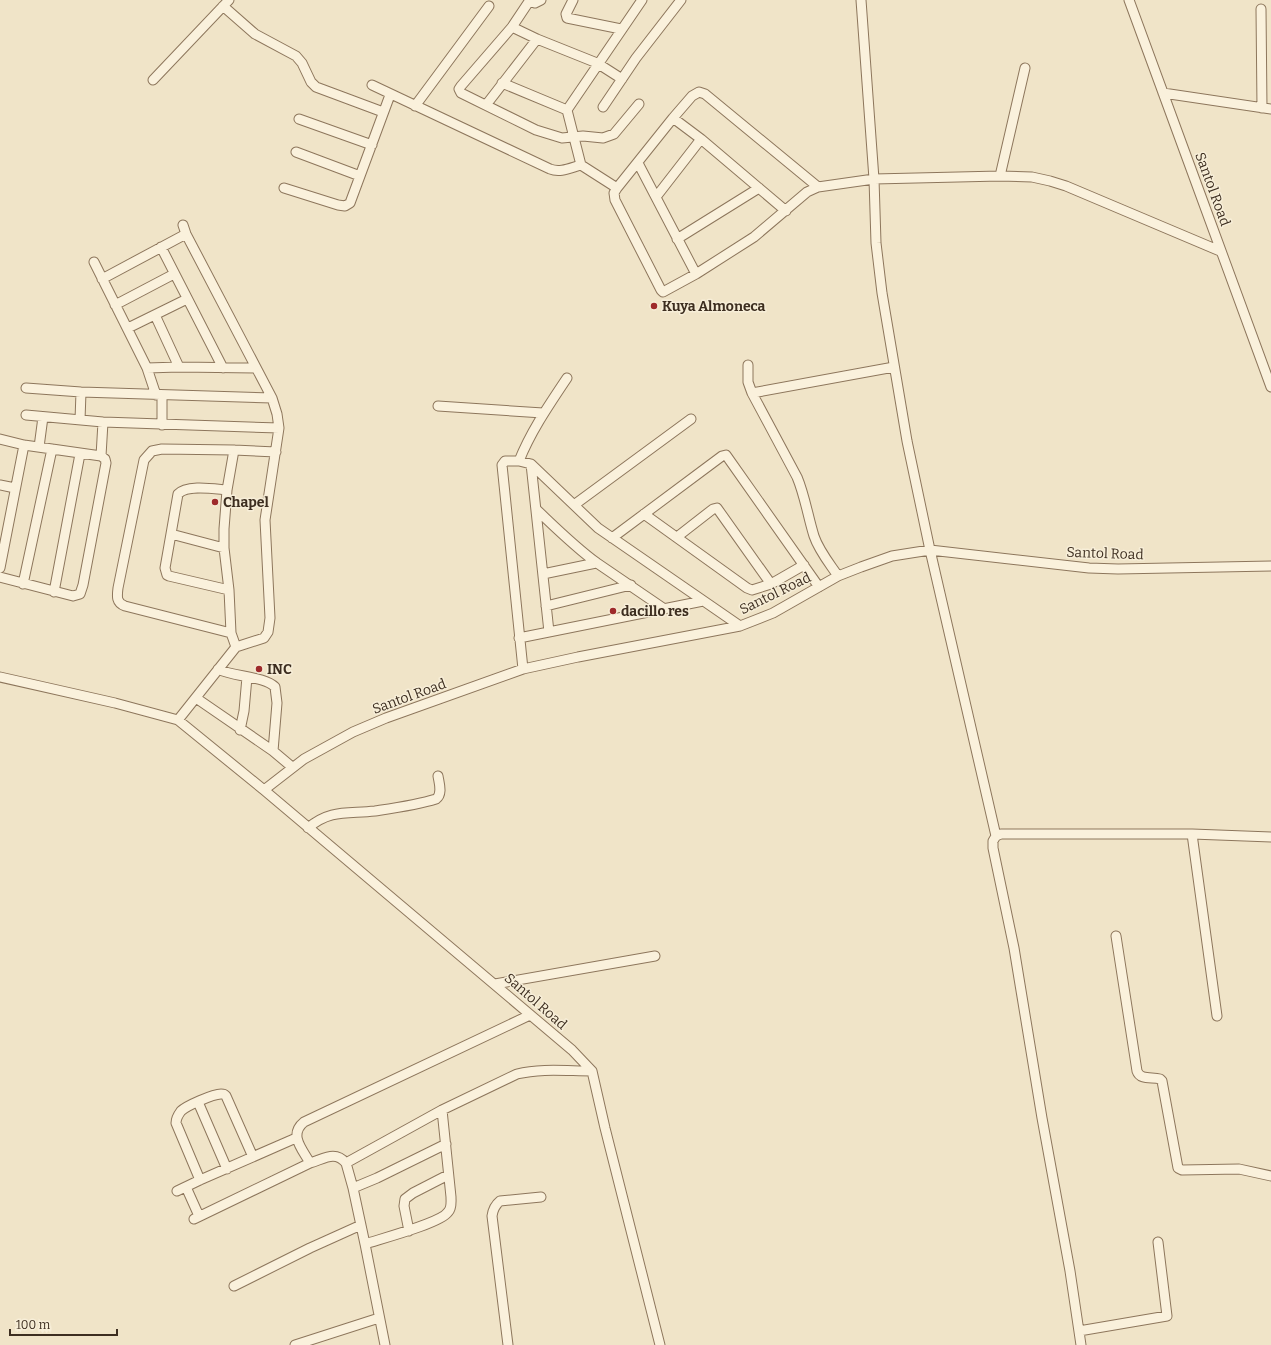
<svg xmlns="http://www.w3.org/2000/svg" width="1271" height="1345" font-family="Bitter,serif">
<rect width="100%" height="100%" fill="#f0e4c8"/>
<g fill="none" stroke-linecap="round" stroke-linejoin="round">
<defs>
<path id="minor" d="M529,0l6,3 6,-3
M530,0l-18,27 -51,59 -2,3 2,4 75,37 26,8 21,-2 20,2 11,-4 25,-30
M573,0l-7,14 1,4 54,11
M861,0l13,179 2,64 6,50 25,148 23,109 66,286
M1129,0c48,129 94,258 142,387
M223,6l32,28 41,22 6,7 9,19 5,5 67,25
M1261,9l1,99
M512,27l25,12 60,24 25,16
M153,80l76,-80
M502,83l65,27
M372,85l178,84c10,4 20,-1 31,-4l36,23
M1163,93l108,16
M486,105l51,-66
M415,106l74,-100
M603,107l33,-49 45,-58
M673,118l28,21 85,72
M299,119l73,26
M296,152l64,24
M638,163l58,111
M581,165l-14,-55 75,-110
M1000,176l25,-108
M818,187l-11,5 -53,45 -58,37 -33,18 -2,-2 -46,-90 -1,-7 3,-5 56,-70 19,-22 7,-4 6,2 113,93 56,-8 126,-3 32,1 18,4 16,5 154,65
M284,188l54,17 7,1 5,-3 40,-108
M656,197l45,-58
M677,239l82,-51
M161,247l62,121
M94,262l53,106 9,27
M102,279l84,-45
M115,305l59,-31
M155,315l24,52
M128,328l59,-29
M748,365v17l4,11 45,84c8,19 11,40 17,59 5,15 16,28 24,40
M147,368l32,-1 76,1
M26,388l55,4 191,6
M752,393l142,-26
M438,406l105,7
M26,415l77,7 176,6
M80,420l1,-28
M162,425v-30
M0,439l24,6 77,11 4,3 1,4 -23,122 -3,9 -7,2 -73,-19
M39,447l4,-30
M234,450l-7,40 -3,39v19l5,42 2,43 5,14
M101,456l2,-34
M519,461c12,-30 30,-56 48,-83
M531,464l18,168
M0,485l15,3
M227,490c-12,-1 -40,-6 -49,4l-13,74 2,7 2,1 60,14
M574,505l117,-86
M537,510c19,18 38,37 60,53 22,15 44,30 66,45
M644,514l103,74 5,2 19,-6 33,-19
M171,534l53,14
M677,537l36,-28 4,-1 54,76
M612,538l110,-82 4,-1 93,132
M0,568l24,-123
M543,574l53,-11
M23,584l29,-135
M54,592l26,-138
M546,606l85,-21
M231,633l-106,-27c-9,-3 -8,-10 -7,-18l26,-128 8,-9 10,-2 72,1 42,2
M519,638l184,-37
M218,669c15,8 46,7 57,18l2,16 -4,48
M523,669l-21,-204 3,-4h14l12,3 67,64 142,98
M0,677l115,26 63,17 86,70 308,260 20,21 13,57 55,217
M196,698l77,53 19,16
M178,720l58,-73 28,-9 4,-6 2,-14 -5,-98 14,-92 -2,-14 -5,-16 -86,-164 -3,-9
M240,730l4,-19 3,-34
M264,790l40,-31 49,-27 33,-14 137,-49 55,-12 162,-31 33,-13 65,-37 23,-9 31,-11 38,-6 159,18 29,1 153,-3
M308,828c22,-19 40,-14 67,-17 20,-3 42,-6 61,-12 7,-5 3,-16 2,-23
M1192,834l25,182
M1116,936l21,135c3,9 14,6 23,8l2,2 16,87 4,2 57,-1 32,7
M495,984l160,-28
M530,1015l-226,107c-16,13 -1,28 6,41 14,-4 25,-13 36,0l96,-53 75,-36c24,-6 50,-3 75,-3
M198,1102l29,67
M346,1163l7,25
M200,1180l-24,-57c0,-5 2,-8 5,-12 5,-5 32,-17 40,-17 3,0 3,0 5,2l27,61
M186,1187l13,29
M177,1191l23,-11 96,-42
M194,1219l116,-56
M409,1231l-5,-25 1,-7 8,-6 35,-18
M365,1244l-12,-56 24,-10 69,-34
M234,1286l76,-38 51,-23
M1079,1331l88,-15 -9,-74
M295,1345l84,-27
M385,1345l-20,-101c15,-5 76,-21 83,-32 4,-4 3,-10 3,-15l-9,-87
M508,1345l-16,-129c1,-7 3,-11 8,-15l41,-4
M1081,1345l-11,-74 -28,-153 -28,-170 -21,-100v-7l3,-5 5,-2h191l79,3"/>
</defs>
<!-- minor casing -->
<use href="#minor" stroke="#8d765c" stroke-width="11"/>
<!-- minor -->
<use href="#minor" stroke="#faf1dc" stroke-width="9"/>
</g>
<!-- markers -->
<g fill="#9e2a2b" stroke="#f7eed8" stroke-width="1.5">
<circle cx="654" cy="306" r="4"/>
<circle cx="215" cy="502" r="4"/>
<circle cx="613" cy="611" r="4"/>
<circle cx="259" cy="669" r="4"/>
</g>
<g text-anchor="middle" stroke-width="3" stroke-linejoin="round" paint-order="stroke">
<!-- street labels -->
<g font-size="14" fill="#3d2e20" stroke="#f7eed8">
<text transform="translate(1213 189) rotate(70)" y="5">Santol Road</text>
<text transform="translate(1105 553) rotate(2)" y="5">Santol Road</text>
<text transform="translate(775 593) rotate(-26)" y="5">Santol Road</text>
<text transform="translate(409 696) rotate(-20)" y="5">Santol Road</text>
<text transform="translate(536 1001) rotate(41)" y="5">Santol Road</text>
</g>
<!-- poi labels -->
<g font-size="14" font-weight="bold" fill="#3d2e20" stroke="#f7eed8" text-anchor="start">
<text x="662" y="311">Kuya Almoneca</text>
<text x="223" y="507">Chapel</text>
<text x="621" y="616">dacillo res</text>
<text x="267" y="674">INC</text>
</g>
</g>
<!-- scale -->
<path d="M10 1329v6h107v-6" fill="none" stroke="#3d2e20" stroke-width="2"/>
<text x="16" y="1329" font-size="12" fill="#3d2e20" stroke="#f7eed8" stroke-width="3" paint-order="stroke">100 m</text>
</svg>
